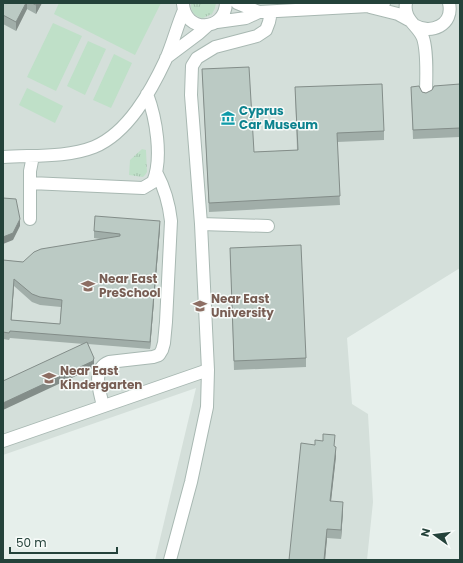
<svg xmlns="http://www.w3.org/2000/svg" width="463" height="563" font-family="Poppins,sans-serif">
<defs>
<pattern id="grass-tufts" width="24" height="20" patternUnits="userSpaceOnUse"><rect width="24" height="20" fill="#bfe0c8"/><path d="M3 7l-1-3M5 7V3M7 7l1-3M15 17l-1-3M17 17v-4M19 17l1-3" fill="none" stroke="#a4c1ad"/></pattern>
</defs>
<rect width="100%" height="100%" fill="#e6efeb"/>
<!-- built -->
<path fill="#d4dfda" d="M3,3h457v265l-113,70 5,66 16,10 5,88 -6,58h-212l41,-172 -193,67z"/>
<!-- grass -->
<path fill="url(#grass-tufts)" d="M191,3h25l-1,5 -3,6 -9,4c-8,-1 -13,-7 -12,-15z
M142,149l4,1 1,22 -2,3 -2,2 -14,-2 1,-15z"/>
<!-- pitch -->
<path fill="#bfe0c8" d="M59,3h102l-26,52 -81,-41z
M53,23l29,13 -26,55 -29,-14z
M88,41l18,8 -21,46 -18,-9z
M114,54l18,9 -21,45 -18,-8z
M27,88l36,18 -8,17 -36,-18z"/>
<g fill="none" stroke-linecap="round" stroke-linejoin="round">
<defs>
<path id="minor" d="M237,3l22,9
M406,3c-3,17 12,22 17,35 5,15 3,41 3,57
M183,4c2,29 42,28 43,-1
M370,7l28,7 11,6
M217,22l29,-4 13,-6 110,-6 15,-3
M414,25c17,10 40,0 35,-22
M166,58l32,-24 9,-8
M3,157c30,-2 63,1 91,-10 34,-14 57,-56 72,-88 7,-16 11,-33 18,-49
M30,183l113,5 10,-6c10,-24 3,-64 -6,-88
M30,219v-48l3,-15
M201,224l67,2
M103,406c-3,-14 -12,-37 6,-44l44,-5 6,-2 3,-5 2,-7 2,-21 5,-101c-2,-18 -6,-32 -14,-47
M3,441l205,-71
M170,560l21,-78 16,-75 1,-37 -7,-146 -10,-129 1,-29 5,-8 18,-11 42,-11 9,-6 3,-8 2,-10"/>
</defs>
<!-- minor casing -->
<use href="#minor" stroke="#a8b8b2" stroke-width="14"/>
<!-- minor -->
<use href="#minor" stroke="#fff" stroke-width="12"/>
</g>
<!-- wall -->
<path fill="#a1aea9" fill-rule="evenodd" d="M3,3h39l-6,11 -9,-5 -11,22 -13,-7z
M202,69l52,83 43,-2 -2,-63 89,44v9l-47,2 3,63 -131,7z
M460,84v53l-47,2 -2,-52 11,5 4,1z
M160,228l-10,121 -62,-5 6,21 -1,3 -9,-24 -74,-6 -1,2 -6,-1v-79l20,2 77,-23 -6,-1v-7zM14,286l18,16 8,3 21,2 -1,17 -49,-4z
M230,248l76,110v9l-72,3z
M336,456l-5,45 12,10 -2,28 -14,-1 -2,22h-36z"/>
<!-- shaded-wall -->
<path fill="#838d89" d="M26,3h1v6l-11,22v-9z
M38,3h4l-6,11v-9z
M20,219v7l-7,14 -10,4v-7z
M160,221v7l-10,121v-7z
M14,279v7l-3,41v-7z
M94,358v7l-1,3 -90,42v-7z
M336,447v9l-6,54v-9z
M343,502v9l-2,28v-9z
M327,529v9l-2,22h-1z"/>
<!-- building -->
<path fill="#bbcac4" stroke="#838d89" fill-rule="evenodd" d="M3,3h23l-10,19 -13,-7z
M32,3h6l-2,2z
M249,67l5,85 44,-2 -3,-63 87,-3 2,47 -47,2 3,63 -131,7 -7,-134z
M460,84v44l-47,2 -2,-43 8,-1 3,6 4,1 6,-3 2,-4z
M3,198l13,1 4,20 -7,14 -10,4z
M95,216l65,5 -10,121 -140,-11 -1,2 -6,-1v-72l20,2 11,-10 7,-3 79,-13v-2l-26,-3zM14,279l18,15 8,3 22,3 -2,24 -49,-4z
M301,245l5,113 -72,3 -4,-113z
M87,342l7,16 -1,3 -90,42v-22z
M323,434l12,1 -1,11 2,1 -6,54 13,1 -2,28 -14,-1 -3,31h-35l12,-117 14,2v-5l8,1z"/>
<!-- icons -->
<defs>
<symbol id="museum-bare" viewBox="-9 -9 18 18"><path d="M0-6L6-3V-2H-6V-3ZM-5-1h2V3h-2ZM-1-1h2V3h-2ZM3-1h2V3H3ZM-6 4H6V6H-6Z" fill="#0f9aa8" stroke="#f7fbf9" stroke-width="2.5" paint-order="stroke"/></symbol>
<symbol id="school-bare" viewBox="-9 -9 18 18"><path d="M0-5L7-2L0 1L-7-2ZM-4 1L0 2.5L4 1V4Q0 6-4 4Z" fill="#8d6e63" stroke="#f7fbf9" stroke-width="2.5" paint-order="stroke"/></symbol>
<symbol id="university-bare" viewBox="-9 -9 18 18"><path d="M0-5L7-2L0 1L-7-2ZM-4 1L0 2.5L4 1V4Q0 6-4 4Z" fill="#8d6e63" stroke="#f7fbf9" stroke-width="2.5" paint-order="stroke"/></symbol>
</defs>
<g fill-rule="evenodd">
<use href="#museum-bare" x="218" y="108" width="20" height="20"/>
<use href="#school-bare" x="78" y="276" width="20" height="20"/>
<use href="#university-bare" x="190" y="296" width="20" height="20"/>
<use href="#school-bare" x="39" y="368" width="20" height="20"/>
</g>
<g text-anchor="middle" stroke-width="3" stroke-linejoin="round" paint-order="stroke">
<!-- culture labels -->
<g font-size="12" font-weight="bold" fill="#0d838f" stroke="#f7fbf9" text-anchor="start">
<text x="239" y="115">Cyprus<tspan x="239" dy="14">Car Museum</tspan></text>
</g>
<!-- education labels -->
<g font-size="12" font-weight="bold" fill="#785e54" stroke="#f7fbf9" text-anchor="start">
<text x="99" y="283">Near East<tspan x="99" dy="14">PreSchool</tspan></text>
<text x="211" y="303">Near East<tspan x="211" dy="14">University</tspan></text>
<text x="60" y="375">Near East<tspan x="60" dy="14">Kindergarten</tspan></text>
</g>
</g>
<!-- border -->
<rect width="463" height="563" fill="none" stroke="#24423a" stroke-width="8"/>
<!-- north arrow -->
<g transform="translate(435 535) rotate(284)" stroke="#f7fbf9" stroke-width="3" paint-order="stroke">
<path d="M0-3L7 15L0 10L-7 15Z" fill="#24423a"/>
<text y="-6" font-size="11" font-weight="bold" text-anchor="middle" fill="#24423a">N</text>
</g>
<!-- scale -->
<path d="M10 547v6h107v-6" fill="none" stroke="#24423a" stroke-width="2"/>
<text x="16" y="547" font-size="12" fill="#24423a" stroke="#f7fbf9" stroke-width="3" paint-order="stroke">50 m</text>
</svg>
